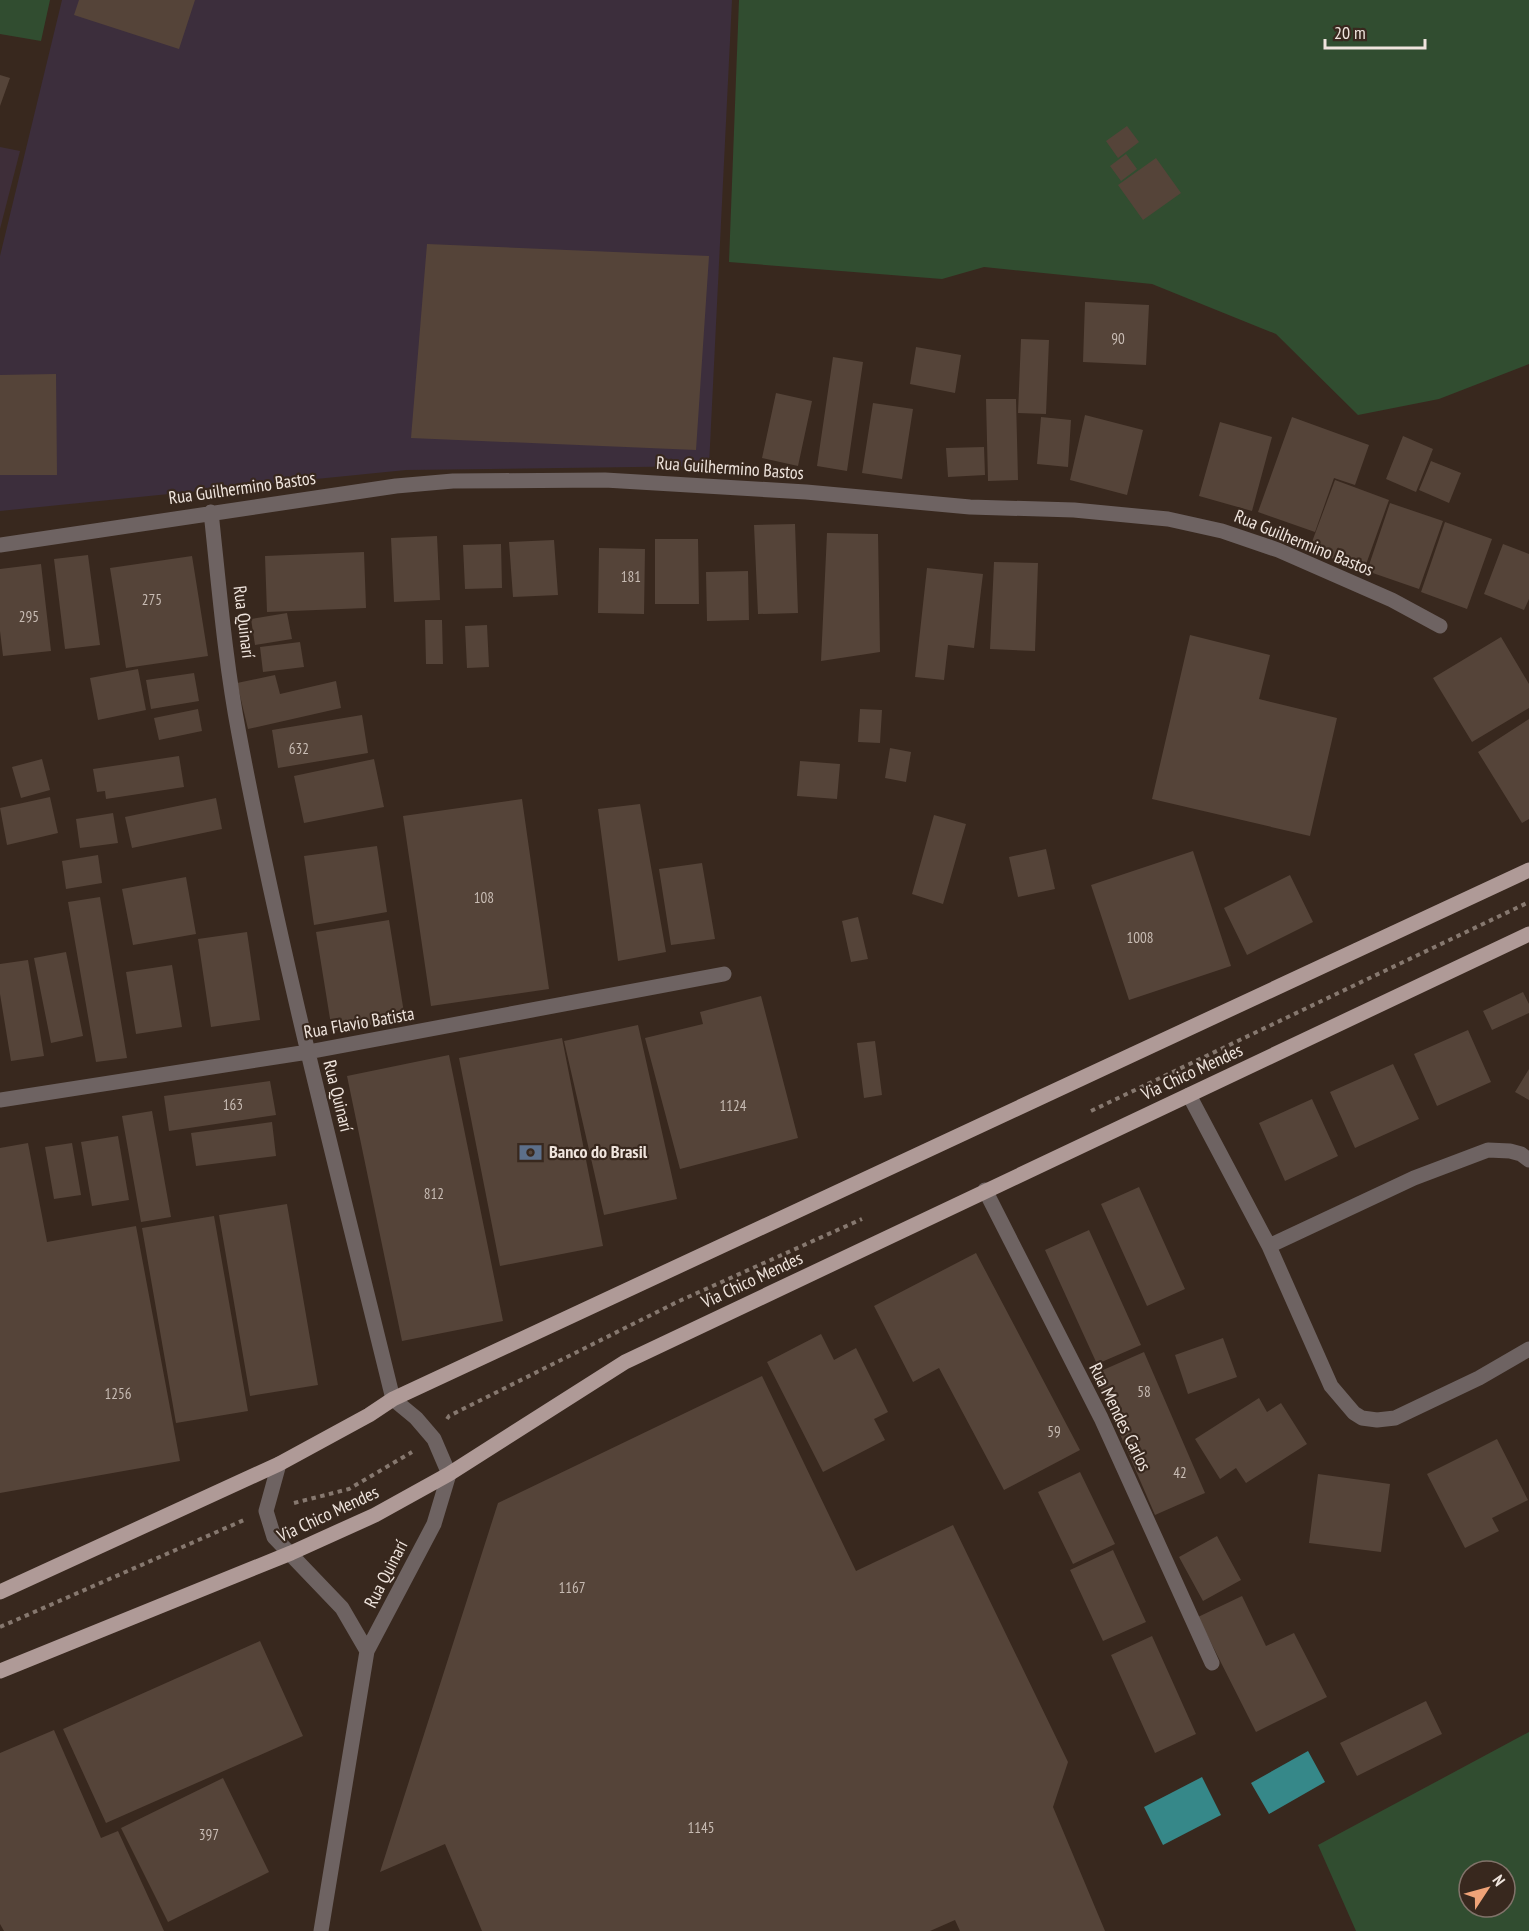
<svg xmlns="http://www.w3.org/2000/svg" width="1529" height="1931" font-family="'PT Sans Narrow',sans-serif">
<rect width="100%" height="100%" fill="#38281e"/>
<!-- commercial -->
<path fill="#3c2e3c" d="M62,0h670l-23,466 -303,4 -406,41v-255z"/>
<!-- education -->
<path fill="#3e2e39" d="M0,147l20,4 -20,78z"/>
<!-- green -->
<path fill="#314d30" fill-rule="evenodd" d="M0,0h50l-9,41 -41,-7z
M739,0h790v364l-90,35 -81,16 -82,-81 -124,-50 -168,-17 -42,12 -213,-17z
M1529,1732v199h-173l-38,-86zM1469,1871h36v36h-36z"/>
<!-- water -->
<path fill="#368889" d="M1308,1751l17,31 -56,32 -18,-31z
M1202,1777l19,38 -58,30 -19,-38z"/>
<!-- building -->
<path fill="#554439" d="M79,0h116l-16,49 -105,-34z
M0,75l10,3 -10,28z
M1127,126l12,16 -21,16 -12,-17z
M1126,154l11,15 -16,12 -11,-15z
M1156,158l25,35 -38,27 -25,-35z
M427,244l282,12 -13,194 -285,-12z
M1085,302l64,3 -3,60 -63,-3z
M1021,339l28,1 -3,74 -28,-1z
M916,347l45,8 -6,38 -45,-9z
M833,357l30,5 -16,109 -30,-5z
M56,374l1,101h-57v-100z
M776,393l36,8 -14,65 -36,-8z
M986,399h30l2,81 -30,1z
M873,403l40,6 -11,70 -40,-6z
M1085,415l58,15 -16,65 -57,-15z
M1041,417l30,3 -3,47 -31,-3z
M1292,417l77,28 -14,40 -21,-7 -19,54 -57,-20z
M1220,422l52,15 -20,74 -53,-15z
M1403,436l30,13 -17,43 -30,-13z
M984,447l1,28 -37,2 -2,-29z
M1431,461l30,12 -12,30 -30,-13z
M1335,480l54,20 -25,70 -55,-20z
M1390,503l53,18 -24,68 -52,-18z
M1445,522l47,17 -25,70 -46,-17z
M795,524l3,89 -40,1 -4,-89z
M827,533l51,1 2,118 -59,9z
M437,536l3,64 -46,2 -3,-64z
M655,539h43l1,65h-44z
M554,540l4,55 -45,2 -4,-55z
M501,544l1,44 -37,1 -2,-44z
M1503,544l26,10v45l-5,11 -40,-16z
M599,548l46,1 -1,65 -46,-1z
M364,552l2,56 -99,4 -2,-56z
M88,555l12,90 -35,4 -11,-90z
M192,556l16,100 -82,12 -16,-100z
M994,562l44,1 -3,88 -45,-2z
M41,564l10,87 -48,5 -3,-25v-62z
M927,568l56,6 -9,74 -26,-3 -4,35 -29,-3z
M748,571l1,49 -42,1 -1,-49z
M287,613l5,26 -37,6 -4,-26z
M425,620h17l1,44h-17z
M487,625l2,42 -22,1 -2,-42z
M1190,635l80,20 -11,44 78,19 -27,118 -158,-37z
M1501,637l28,47v24l-57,34 -39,-64z
M300,642l4,25 -41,5 -3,-25z
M138,669l8,41 -48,10 -8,-42z
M194,673l5,28 -48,8 -5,-29z
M275,675l5,19 56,-13 5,27 -93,21 -11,-46z
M198,709l4,22 -43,9 -5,-22z
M860,709l22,1 -2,33 -22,-1z
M362,715l6,38 -90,15 -6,-38z
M1529,719v100l-7,4 -44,-71z
M890,748l21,4 -5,30 -21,-4z
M179,756l5,31 -78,12 -1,-8 -8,1 -4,-23z
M42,759l8,31 -29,8 -9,-31z
M374,759l10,48 -80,16 -10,-47z
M800,761l40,3 -3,35 -40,-3z
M50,797l8,36 -51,12 -7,-37z
M216,798l6,31 -90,19 -7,-31z
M522,799l27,190 -118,17 -28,-190z
M640,804l26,148 -48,9 -20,-152z
M113,813l5,30 -38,5 -4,-29z
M934,815l32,9 -23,80 -31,-10z
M377,846l10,66 -73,13 -10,-69z
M1046,849l9,40 -37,8 -9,-40z
M1193,851l38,115 -102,34 -38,-115z
M98,855l4,28 -36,6 -4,-28z
M702,863l13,76 -44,6 -12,-76z
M1290,875l23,47 -66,33 -23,-47z
M186,877l10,57 -63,11 -11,-56z
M100,897l27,161 -31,4 -28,-160z
M858,917l10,42 -17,3 -9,-41z
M389,920l16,99 -73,12 -16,-99z
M247,932l13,88 -49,7 -13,-88z
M66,952l17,84 -32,7 -17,-85z
M28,960l16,96 -33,5 -11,-67v-30z
M172,965l10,62 -46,7 -10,-62z
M1523,992l6,12v9l-37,17 -9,-19z
M761,996l37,142 -118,31 -35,-131 58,-14 -3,-12z
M638,1025l39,174 -73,16 -40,-174z
M1468,1030l23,52 -54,24 -23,-52z
M562,1038l41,208 -103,20 -41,-208z
M875,1041l7,54 -18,3 -7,-55z
M449,1055l54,266 -101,20 -55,-265z
M1393,1064l26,55 -64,29 -25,-56z
M1529,1069v31l-14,-8z
M270,1081l6,34 -107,16 -5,-35z
M1312,1099l26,57 -53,25 -26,-58z
M152,1111l19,106 -30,5 -19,-106z
M272,1122l4,34 -80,10 -5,-33z
M118,1136l11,64 -37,6 -11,-64z
M28,1143l19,99 89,-16 44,235 -180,32v-345z
M72,1143l9,52 -27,4 -9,-52z
M1139,1187l46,102 -38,17 -46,-102z
M287,1204l31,181 -68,11 -31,-181z
M214,1216l34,195 -72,12 -34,-195z
M1089,1230l52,115 -44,19 -52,-114z
M976,1253l104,197 -76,40 -65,-122 -26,14 -39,-76z
M821,1334l13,26 22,-12 32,64 -14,7 11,21 -62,32 -56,-110z
M1223,1338l14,39 -49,17 -13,-39z
M1144,1352l61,141 -50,22 -61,-141z
M762,1376l94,195 97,-46 115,237 -15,45 52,124h-145l-5,-11 -25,11h-448l-37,-87 -65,28 118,-369z
M1259,1398l8,14 14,-9 26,41 -61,39 -10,-15 -16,11 -25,-40z
M1497,1439l31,61 -36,18 7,13 -34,17 -38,-74z
M1080,1472l35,72 -42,20 -35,-72z
M1318,1474l72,10 -9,68 -72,-9z
M1217,1536l24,44 -38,21 -24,-44z
M1113,1550l33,72 -43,19 -33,-71z
M1242,1596l24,50 28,-13 33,64 -71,35 -58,-115z
M1152,1636l44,98 -41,19 -44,-98z
M260,1641l43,95 -197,87 -43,-94z
M1426,1701l16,33 -85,42 -17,-33z
M54,1730l47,108 17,-7 46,100h-160l-4,-7v-171z
M223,1778l46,94 -101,50 -47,-94z"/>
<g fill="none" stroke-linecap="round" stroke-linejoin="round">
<!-- path -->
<path stroke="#86786f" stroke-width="4" stroke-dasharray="4.5 4.5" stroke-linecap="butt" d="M1091,1111l438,-209
M447,1419l2,-3 228,-114 185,-83
M294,1503l55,-14 63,-37
M0,1627l244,-107"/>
<!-- minor -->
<path stroke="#6e6362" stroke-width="15" d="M211,512c8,74 14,149 28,222 42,223 100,444 154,665l23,19 18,21 15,35 -15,50 -67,127 -46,280
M0,545l396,-59 57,-5 152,-1 201,12 164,15 104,3 94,9 54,12 56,19 114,50 48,26
M1189,1095l80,151 62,140 23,27 8,5 15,2 18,-2 84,-40 50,-29
M0,1100l308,-48 416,-78
M985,1190l116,228 111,245
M1269,1246l145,-68 74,-28 22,1 11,3 8,6
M279,1464l-13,47 8,26 68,71 25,43"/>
<!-- major -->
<path stroke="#af9a97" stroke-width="15" d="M0,1592l279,-128 90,-49 24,-16 1136,-529
M0,1671l291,-118 84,-38 74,-41 176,-112 904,-428"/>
</g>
<!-- icons -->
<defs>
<symbol id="bank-bare" viewBox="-9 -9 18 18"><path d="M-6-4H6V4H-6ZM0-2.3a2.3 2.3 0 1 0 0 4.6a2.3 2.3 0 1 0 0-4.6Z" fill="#5c6f8a" stroke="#38281e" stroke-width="2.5" paint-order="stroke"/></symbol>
</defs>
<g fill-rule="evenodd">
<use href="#bank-bare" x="514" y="1136" width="33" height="33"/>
</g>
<g text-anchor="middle" stroke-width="4.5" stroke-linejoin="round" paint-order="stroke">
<!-- number labels -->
<g font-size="15" fill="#c8bcb4">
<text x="1118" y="344">90</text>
<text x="631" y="582">181</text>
<text x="152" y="605">275</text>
<text x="29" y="622">295</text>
<text x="299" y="754">632</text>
<text x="484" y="903">108</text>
<text x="1140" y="943">1008</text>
<text x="233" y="1110">163</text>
<text x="733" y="1111">1124</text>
<text x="434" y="1199">812</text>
<text x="1144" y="1397">58</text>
<text x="118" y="1399">1256</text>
<text x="1054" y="1437">59</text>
<text x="1180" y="1478">42</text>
<text x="572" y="1593">1167</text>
<text x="701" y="1833">1145</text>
<text x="209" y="1840">397</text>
</g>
<!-- street labels -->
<g font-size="18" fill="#efe4dd" stroke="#38281e">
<text transform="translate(730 468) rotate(4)" y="6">Rua Guilhermino Bastos</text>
<text transform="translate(242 488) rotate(-8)" y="6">Rua Guilhermino Bastos</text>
<text transform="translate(1304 543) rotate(22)" y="6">Rua Guilhermino Bastos</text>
<text transform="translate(244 622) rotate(83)" y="6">Rua Quinarí</text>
<text transform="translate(359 1023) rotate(-10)" y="6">Rua Flavio Batista</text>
<text transform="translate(1192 1072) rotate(-25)" y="6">Via Chico Mendes</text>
<text transform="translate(338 1096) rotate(76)" y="6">Rua Quinarí</text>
<text transform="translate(752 1280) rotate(-25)" y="6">Via Chico Mendes</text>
<text transform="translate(1120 1417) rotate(64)" y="6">Rua Mendes Carlos</text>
<text transform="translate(328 1514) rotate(-25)" y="6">Via Chico Mendes</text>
<text transform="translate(386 1574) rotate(-63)" y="6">Rua Quinarí</text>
</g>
<!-- poi labels -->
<g font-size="18" font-weight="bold" fill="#efe4dd" stroke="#38281e" text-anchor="start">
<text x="549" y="1158">Banco do Brasil</text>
</g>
</g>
<!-- north arrow -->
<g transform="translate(1487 1889) rotate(54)"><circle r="28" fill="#38281e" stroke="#81736a" stroke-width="1.5"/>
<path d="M0-4.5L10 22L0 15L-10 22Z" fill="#efa378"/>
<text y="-9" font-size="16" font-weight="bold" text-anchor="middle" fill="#efe4dd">N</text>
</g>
<!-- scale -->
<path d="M1325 39v9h100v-9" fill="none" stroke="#efe4dd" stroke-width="3"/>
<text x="1334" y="39" font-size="18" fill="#efe4dd" stroke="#38281e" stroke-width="4.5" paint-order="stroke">20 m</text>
</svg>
